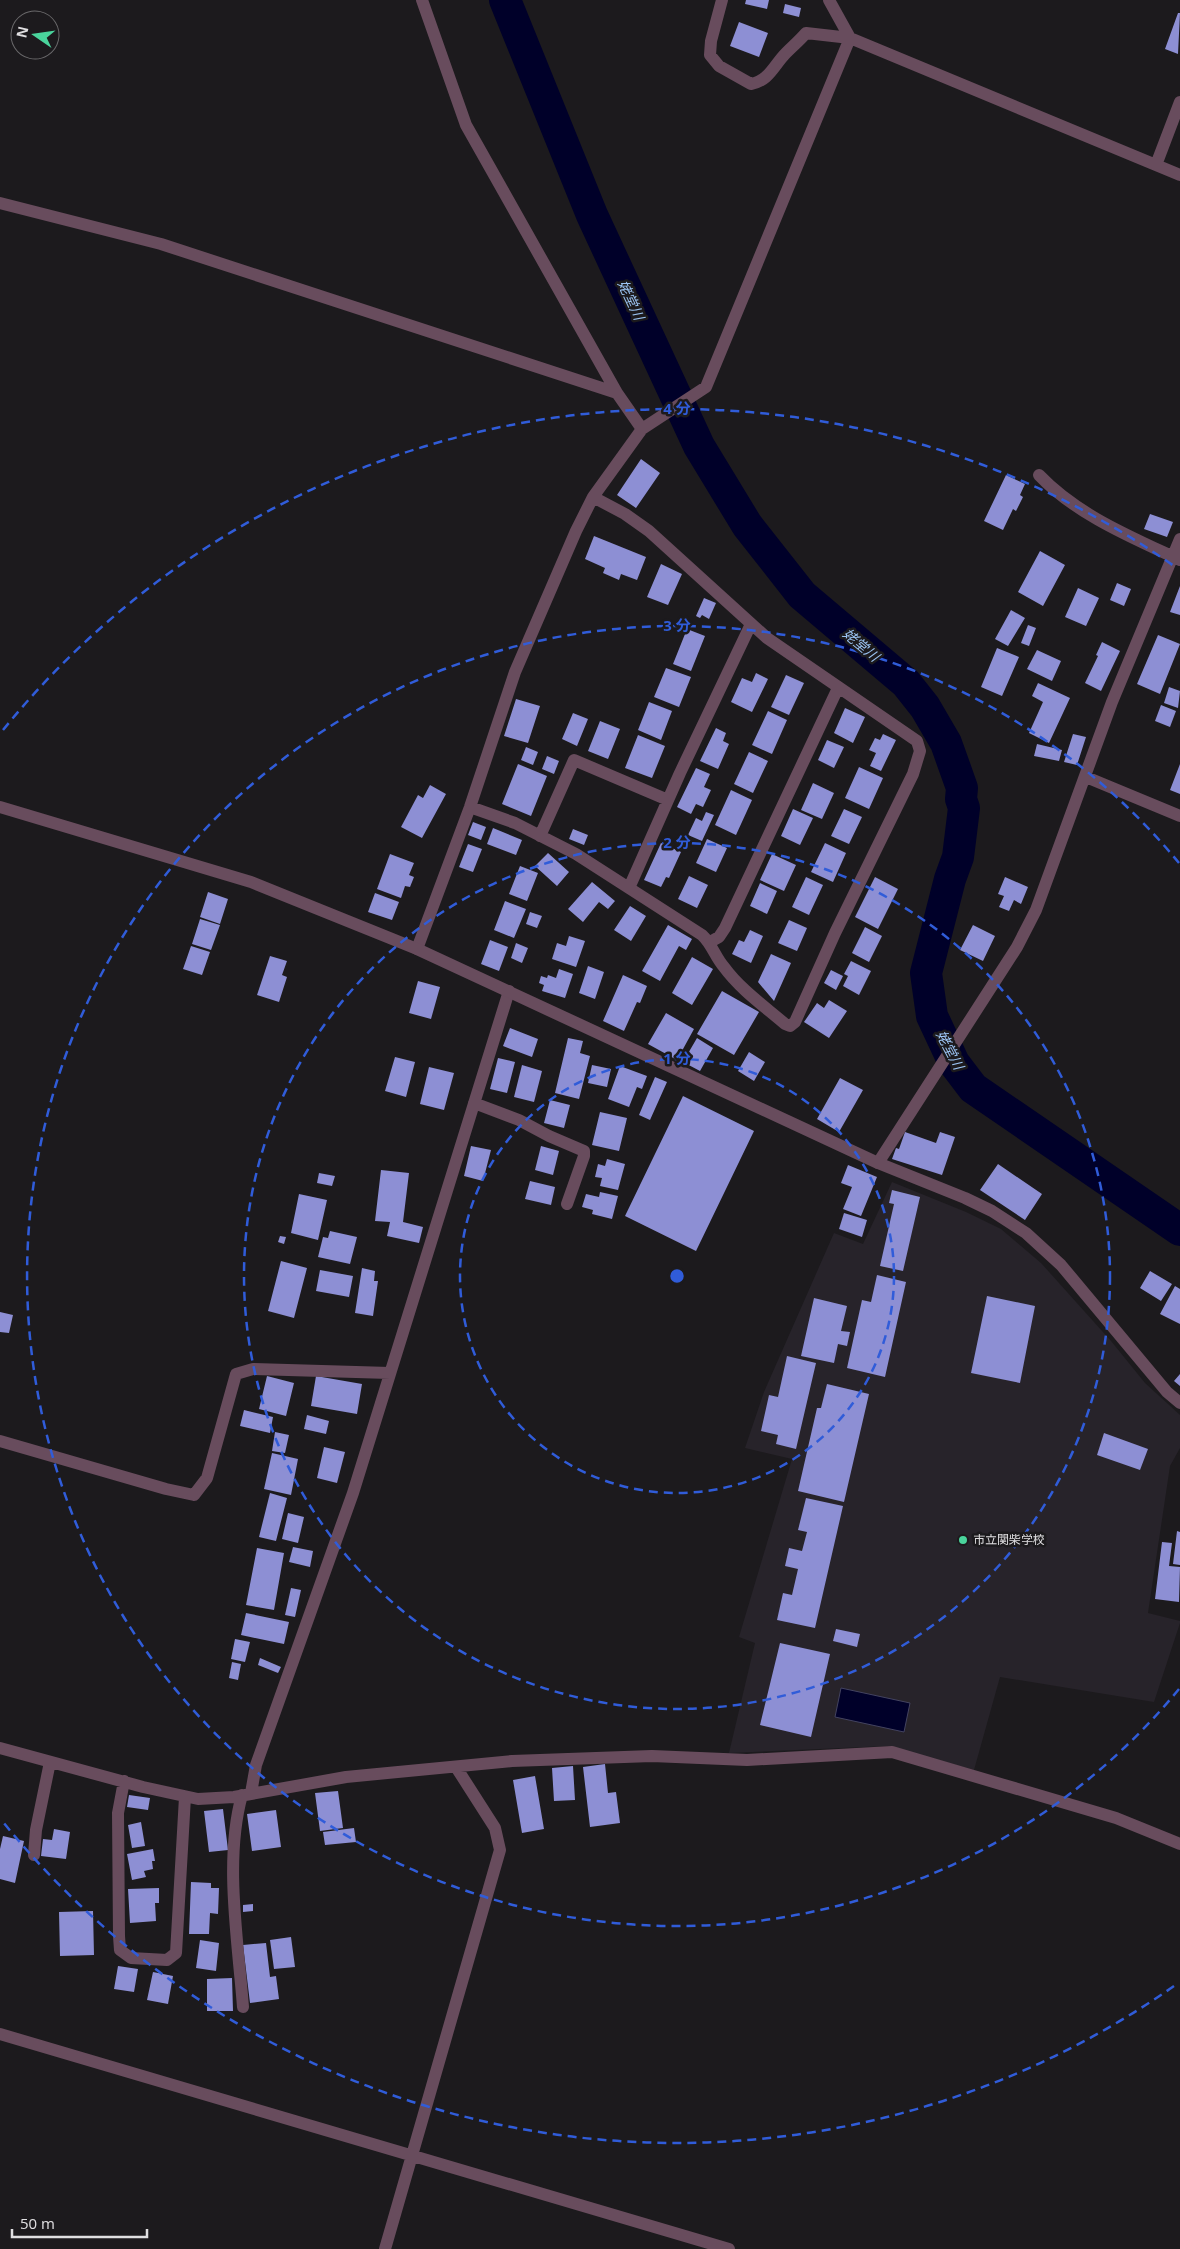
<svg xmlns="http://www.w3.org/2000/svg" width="1180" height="2249" font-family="'Open Sans','Noto Sans JP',sans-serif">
<rect width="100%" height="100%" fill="#1c1a1d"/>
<!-- built -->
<path fill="#27232a" d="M892,1182l74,30 35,17 40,34 70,78 34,42 35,32v33l-10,18 -22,147 32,8v2l-26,79 -154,-25 -26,93 -86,-24 -159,7 26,-110 -16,-6 53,-178 -47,-11 19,-56 70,-159 29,11z"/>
<!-- water -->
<path fill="#000029" stroke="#434360" d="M841,1688l69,15 -6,29 -69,-15z"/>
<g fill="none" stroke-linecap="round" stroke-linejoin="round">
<!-- river -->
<path stroke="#000029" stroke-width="32" d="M505,0l87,215 107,231 48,79 55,70 104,88 19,24 21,36 16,45 -1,11 3,9 -6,49 -8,22 -24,94 6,43 22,47 19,25 207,142"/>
</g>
<!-- building -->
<path fill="#8d8fd4" d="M746,0h23l-2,9 -22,-5z
M785,4l16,4 -2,9 -16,-4z
M1178,13h2l-2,41 -13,-5z
M739,22l29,11 -9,24 -29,-11z
M641,459l19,14 -24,35 -19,-13z
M1006,475l19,9 -5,11 3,2 -7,14 -3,-2 -10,21 -19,-9z
M1150,514l23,8 -6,15 -23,-8z
M594,536l52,21 -9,23 -16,-6 -2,6 -16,-7 2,-5 -20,-9z
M1040,551l25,14 -22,41 -25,-14z
M661,564l21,10 -14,31 -21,-8z
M1117,583l14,6 -7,17 -14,-6z
M1180,586v29l-10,-3z
M1078,588l21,10 -13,28 -21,-9z
M704,598l12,5 -7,16 -7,-4 -2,3 -4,-2z
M1011,610l14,8 -17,28 -13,-7z
M1028,625l8,3 -7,18 -8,-3z
M687,629l18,7 -14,35 -18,-7z
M1158,635l22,9 -20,50 -23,-10z
M1102,642l18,9 -19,40 -16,-8 13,-27 -2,-1z
M997,648l22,9 -17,39 -21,-9z
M1037,650l24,11 -9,20 -25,-12z
M666,668l25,9 -12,30 -25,-10z
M756,673l12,6 -16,33 -21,-10 11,-24 10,4z
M786,675l18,8 -15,32 -18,-8z
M1038,683l32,15 -21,45 -20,-10 14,-31 -11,-6z
M1169,687l11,4 -2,17 -14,-5z
M516,699l24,7 -12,37 -24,-7z
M649,702l23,9 -11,29 -23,-10z
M1161,705l15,6 -6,16 -15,-6z
M845,708l20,9 -12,26 -19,-10z
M768,711l19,9 -15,34 -20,-9z
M573,713l15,6 -11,27 -15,-7z
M600,721l20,8 -12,30 -20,-8z
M716,728l10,5 -3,8 6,3 -11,25 -18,-8z
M883,734l13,6 -15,31 -11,-5 6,-13 -7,-3 6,-12 5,2z
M1073,734l13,3 -9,28 -13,-3z
M638,735l27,11 -13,32 -27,-10z
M827,740l17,7 -10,21 -16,-8z
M1037,744l25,6 -3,11 -25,-5z
M526,747l12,5 -5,13 -12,-5z
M749,752l19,9 -15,32 -19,-9z
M547,756l12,5 -5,13 -12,-5z
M518,764l29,12 -16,40 -29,-12z
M1180,764v30l-10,-4z
M859,767l24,11 -14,31 -24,-11z
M696,768l14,6 -6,13 7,3 -8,17 -7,-3 -5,10 -14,-7z
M813,783l21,10 -12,26 -21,-9z
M430,785l16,9 -24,44 -21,-11 17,-32 5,3z
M731,790l21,10 -16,35 -21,-10z
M793,809l20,9 -13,27 -19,-9z
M844,809l18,8 -13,27 -18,-8z
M706,812l8,3 -12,26 -14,-6 8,-17 6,3z
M473,822l13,5 -5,13 -13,-5z
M493,828l29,12 -6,15 -29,-11z
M573,829l15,6 -4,10 -15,-6z
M707,839l20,9 -11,24 -20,-9z
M661,843l20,9 -12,26 -3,-1 -5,10 -17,-7z
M825,843l21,10 -13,29 -22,-10z
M468,844l14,5 -9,23 -14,-5z
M548,853l21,19 -12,14 -22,-20z
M390,854l24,9 -5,12 5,2 -4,10 -5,-1 -4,12 -24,-9z
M772,854l24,11 -12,26 -24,-11z
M520,866l18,7 -11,28 -18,-7z
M689,876l19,9 -11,23 -19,-9z
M806,877l17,8 -14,30 -17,-8z
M875,877l23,12 -20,40 -23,-12z
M1005,877l23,10 -7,17 -7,-4 -5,11 -10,-4 5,-11 -6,-2z
M592,882l23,19 -7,8 -9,-7 -16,20 -15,-13z
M760,883l17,8 -10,23 -17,-8z
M208,892l20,7 -8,25 -20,-7z
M375,893l24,9 -7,18 -24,-8z
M505,901l21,8 -12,29 -20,-8z
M630,906l16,10 -15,25 -17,-11z
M530,912l12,4 -5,12 -11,-4z
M200,919l20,6 -9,25 -19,-6z
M789,920l18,8 -10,23 -19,-8z
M668,925l24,14 -6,11 -7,-4 -19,35 -18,-10z
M973,925l22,11 -12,25 -23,-11z
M865,927l17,9 -13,26 -17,-9z
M750,930l13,6 -12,27 -19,-9 7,-14 5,2z
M569,936l16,5 -9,26 -24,-8 5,-16 9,3z
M490,940l18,7 -9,24 -18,-7z
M516,943l12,5 -6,15 -11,-5z
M191,946l19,6 -8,23 -19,-6z
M771,954l20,9 -17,38 -16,-19z
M270,956l17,5 -5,14 5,2 -8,25 -22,-7z
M692,957l21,12 -21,36 -20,-12z
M851,961l20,10 -12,24 -16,-9 5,-10 -4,-2z
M588,966l16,6 -9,27 -16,-6z
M559,969l14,5 -8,24 -23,-7 2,-6 -5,-2 2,-7 6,2 1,-3 8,3z
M831,970l12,6 -7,14 -12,-7z
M623,975l24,11 -7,17 -3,-1 -13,29 -21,-10z
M418,981l22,6 -9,32 -22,-6z
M722,991l37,21 -25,43 -37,-21z
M829,1000l18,11 -18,27 -25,-16 13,-19 7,5z
M666,1013l28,16 -17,31 -29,-16z
M510,1028l28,11 -6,18 -29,-11z
M568,1038l15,3 -3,12 10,3 -11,43 -24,-6z
M697,1038l16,10 -13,23 -17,-9z
M749,1052l16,10 -11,19 -16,-10z
M395,1057l20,5 -9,35 -21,-6z
M498,1058l17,4 -8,31 -17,-4z
M522,1065l20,6 -8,31 -20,-5z
M592,1065l19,4 -4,18 -19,-4z
M620,1066l27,10 -5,13 -5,-2 -8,20 -21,-8z
M429,1067l25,6 -10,37 -24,-6z
M655,1077l12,5 -17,38 -11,-5z
M840,1078l23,12 -24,42 -22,-13z
M683,1096l71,35 -58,120 -71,-35z
M550,1100l20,5 -6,23 -20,-5z
M600,1112l27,6 -8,33 -27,-6z
M905,1132l31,11 4,-11 15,5 -13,38 -50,-16 4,-11 3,1z
M471,1146l20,4 -8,31 -19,-5z
M541,1146l18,5 -6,24 -18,-5z
M607,1159l18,5 -7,26 -18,-4 2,-8 -7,-1 3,-13 7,2z
M998,1164l44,30 -17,26 -45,-30z
M848,1165l29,12 -16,39 -18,-7 9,-22 -11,-4z
M381,1170l28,3 -6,49 20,5 -4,16 -32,-7 3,-14 -15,-1z
M319,1173l16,3 -3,10 -15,-3z
M530,1181l25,6 -4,18 -26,-6z
M892,1190l28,7 -17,74 -23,-5 14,-62 -5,-1z
M600,1192l18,4 -6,23 -20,-5 1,-4 -11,-3 4,-13 13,3z
M299,1194l28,6 -9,40 -27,-7z
M844,1213l23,7 -5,17 -23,-8z
M330,1231l27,6 -7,27 -32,-7 5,-20 5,1z
M280,1236l6,1 -2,7 -6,-2z
M281,1261l26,7 -13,50 -26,-7z
M362,1268l13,3 -1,10h4l-5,35 -18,-3z
M320,1270l33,6 -4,21 -33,-6z
M1150,1271l22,13 -11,17 -21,-13z
M877,1275l29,7 -21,95 -38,-9 15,-68 9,2z
M1175,1286l5,3v35l-20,-10z
M987,1296l48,10 -15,77 -49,-10z
M814,1298l33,8 -6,25 9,1 -3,14 -9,-2 -4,19 -33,-7z
M0,1312l13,3 -4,18 -9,-1z
M787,1356l29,7 -20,86 -20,-5 2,-9 -17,-4 8,-36 9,2z
M1180,1374v12l-6,-5z
M267,1376l27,7 -8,33 -27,-7z
M316,1376l46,8 -5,30 -46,-8z
M827,1384l42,10 -25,108 -46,-11 19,-83h4z
M244,1410l29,7 -3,16 -30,-7z
M307,1415l22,6 -3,13 -22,-5z
M275,1432l14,3 -4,18 -13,-2z
M1104,1433l44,16 -8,21 -43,-15z
M324,1447l21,5 -8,31 -20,-5z
M272,1453l26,6 -7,36 -27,-6z
M270,1493l17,5 -11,43 -17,-4z
M806,1498l37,8 -28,122 -38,-8 6,-27 9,2 6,-26 -13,-3 4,-18 13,3 5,-19 -9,-2z
M288,1513l16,4 -6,26 -16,-4z
M1177,1531l3,1v33l-7,-1z
M1162,1542l10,1 -3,23 11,1 -1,35 -24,-3z
M293,1547l20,4 -3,16 -21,-5z
M257,1548l27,5 -10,57 -28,-5z
M291,1588l10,2 -6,27 -10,-2z
M246,1613l43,9 -5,22 -43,-9z
M836,1629l24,5 -3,13 -24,-6z
M235,1639l15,3 -5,20 -14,-3z
M780,1643l50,11 -19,83 -51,-12z
M260,1658l21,9 -3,6 -20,-8z
M232,1662l9,2 -3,16 -9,-2z
M605,1764l3,29 8,-1 4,31 -30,4 -7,-60z
M573,1766l2,34 -21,1 -2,-33z
M535,1776l9,53 -22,4 -9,-53z
M338,1791l5,37 -23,3 -5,-38z
M129,1795l21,3 -2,12 -21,-3z
M223,1809l5,41 -19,2 -5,-41z
M276,1810l5,37 -29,4 -5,-37z
M141,1822l4,24 -13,2 -4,-23z
M354,1828l2,14 -31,3 -2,-13z
M54,1829l16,3 -4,27 -25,-3 2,-17 9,1z
M3,1836l21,5 -9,42 -15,-4v-30z
M153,1849l2,12h-3l1,8 -9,2 2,6 -14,3 -5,-26z
M191,1882l20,1v5h8l-1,26 -8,-1 -1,21h-20z
M159,1888v15h-4l1,18 -26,2 -2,-34z
M253,1904v7l-10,1v-7z
M93,1911l1,44 -34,1 -1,-44z
M291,1937l4,30 -21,2 -4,-29z
M200,1940l19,3 -3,28 -20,-3z
M266,1943l4,34 6,-1 3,23 -29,4 -7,-58z
M118,1966l20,3 -4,23 -20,-3z
M153,1972l20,4 -5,28 -21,-4z
M232,1978l1,33h-26v-32z"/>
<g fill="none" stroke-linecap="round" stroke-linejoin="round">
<!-- minor -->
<path stroke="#684c5d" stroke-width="12" d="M422,0l44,125 151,268 25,36
M722,0l-11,41 -1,14 9,11 32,18c18,-3 23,-19 35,-31 7,-7 14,-13 20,-20l44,5 330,137
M829,0l21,38
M1156,165l24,-63
M0,203l161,41 456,149
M1039,475c38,40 92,62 141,85
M1086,777l94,39
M470,807l45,16 61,31 126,81c10,9 13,22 22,32 16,22 40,39 61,57l5,2 5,-4 40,-89 78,-159 7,-23 -3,-10 -150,-103 -118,-107 -24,-17 -32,-17
M540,836l34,-76 94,40
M629,888l51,-115 71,-149
M710,942l9,-5 6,-9 113,-240
M417,949l53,-142 45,-135 61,-141 17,-34 49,-68 64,-42 144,-349
M474,1103l45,17 30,16 35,15v5l-17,48
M878,1163l139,-216 19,-37 76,-208 68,-163
M0,1441l166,48 28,6 13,-17 29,-104 17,-5 137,4
M0,1748l143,39 55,12 36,-2 112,-20 166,-16 140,-5 95,4 145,-8 224,66 64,26
M124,1781l-6,32 1,123 1,14 11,8 36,2 9,-7 9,-156
M251,1793l5,-28 97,-272 156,-502
M242,1795c-18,65 -4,145 1,212
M34,1855l2,-25 14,-68
M0,2034l729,215
M385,2249l115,-399 -5,-22 -39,-61"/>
<!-- tertiary -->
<path stroke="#684c5d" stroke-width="12" d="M0,807l251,75 166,67 461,214 87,35 27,13 34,22 35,32 106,127 13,11"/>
</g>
<!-- distance rings -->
<g fill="none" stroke="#305cd9" stroke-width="2.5" stroke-dasharray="9 6">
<circle cx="677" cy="1276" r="217"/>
<circle cx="677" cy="1276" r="433"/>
<path d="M1179 1689A650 650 0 1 1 1179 863"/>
<path d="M1174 1986A867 867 0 0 1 3 1822M3 730A867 867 0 0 1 1174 566"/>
</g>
<!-- markers -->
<circle fill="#4ad49c" stroke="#1c1a1d" stroke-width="2" cx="963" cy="1540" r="5"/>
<g text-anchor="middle" stroke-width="5" stroke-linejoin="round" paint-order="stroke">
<!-- poi labels -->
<g font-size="12" fill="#e0dfe1" stroke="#1c1a1d" text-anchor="start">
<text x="973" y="1544">市立関柴学校</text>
</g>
<!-- water labels -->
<g font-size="14" font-style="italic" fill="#9bc3f2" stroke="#1c1a1d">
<text transform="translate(631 300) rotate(65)" y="5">姥堂川</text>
<text transform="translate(861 645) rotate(40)" y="5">姥堂川</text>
<text transform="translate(950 1050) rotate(62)" y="5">姥堂川</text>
</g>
</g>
<circle cx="677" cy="1276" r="8" fill="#305cd9" stroke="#1c1a1d" stroke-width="2.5"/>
<g font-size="15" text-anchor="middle" font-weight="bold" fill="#305cd9" stroke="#1c1a1d" stroke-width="5" stroke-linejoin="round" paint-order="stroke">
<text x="677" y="414">4 分</text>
<text x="677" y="631">3 分</text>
<text x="677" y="848">2 分</text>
<text x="677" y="1064">1 分</text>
</g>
<!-- north arrow -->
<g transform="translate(35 35) rotate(283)"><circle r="24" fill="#1c1a1d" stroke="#6a696b"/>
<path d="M0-4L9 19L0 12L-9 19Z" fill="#4ad49c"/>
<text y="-8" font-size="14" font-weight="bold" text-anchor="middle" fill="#e0dfe1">N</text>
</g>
<!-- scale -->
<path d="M12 2229v8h135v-8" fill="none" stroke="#e0dfe1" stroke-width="2.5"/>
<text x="20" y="2229" font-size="15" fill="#e0dfe1" stroke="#1c1a1d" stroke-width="4" paint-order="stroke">50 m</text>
</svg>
